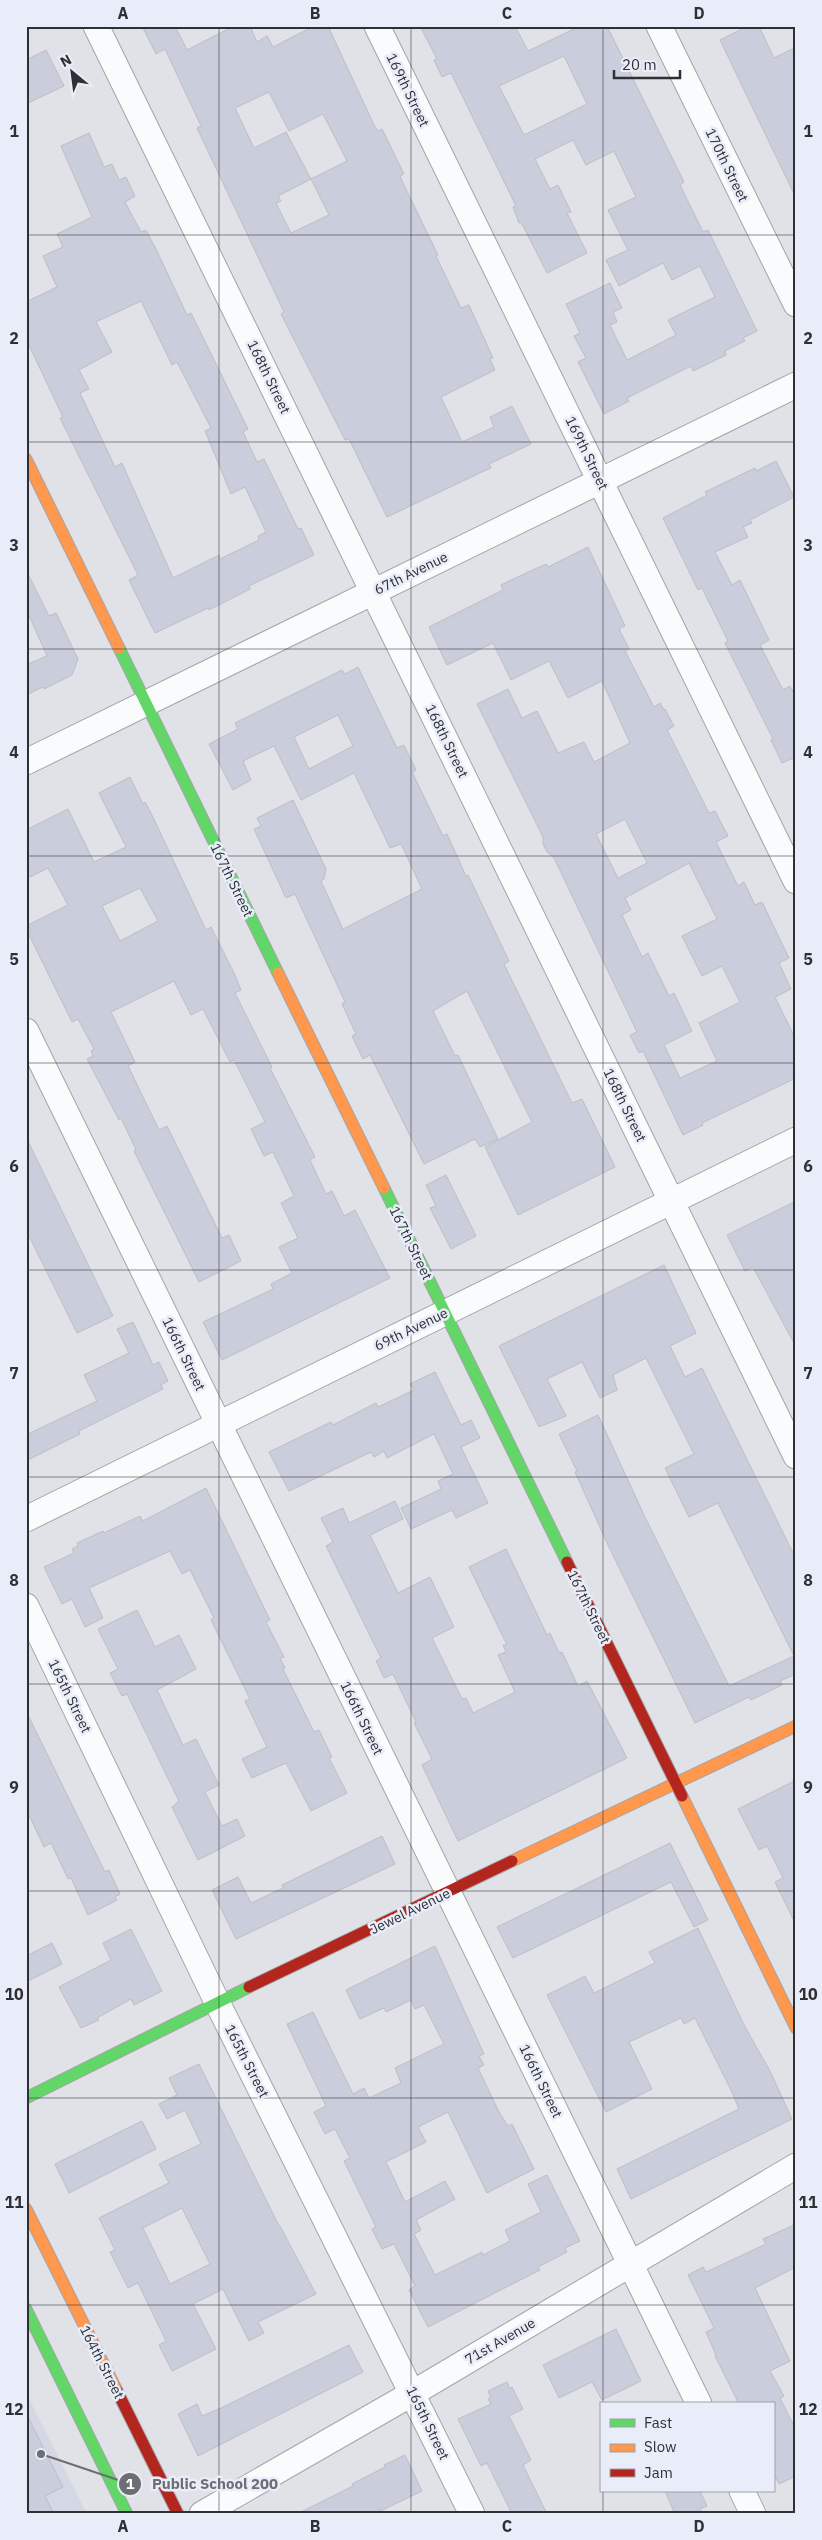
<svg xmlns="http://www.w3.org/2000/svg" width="822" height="2540" font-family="'IBM Plex Sans',sans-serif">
<rect width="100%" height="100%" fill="#e0e2e8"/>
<!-- built -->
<path fill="#d4d8e5" d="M26,2393l61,121h-61z"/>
<!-- building -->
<path fill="#c9cddc" stroke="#bdbec3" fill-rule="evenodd" d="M142,26h33l12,24 47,-24h16l7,16 10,-6 6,11 41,-21h14l46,99 4,6 4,-2 22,45 -4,2 4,9 34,70 -2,1 25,52 8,-3 24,53 -3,1 5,11 -54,27 21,45 32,-15 -4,-10 22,-11 19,38 -42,20 2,4 -7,3 -97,46 -38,-78 -4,1 -64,-126 3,-2 -87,-184 4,-2 -36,-77 -9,5zM269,92l20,39 34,-17 24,47 -36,18 18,36 -38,18 -15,-30 5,-2 -3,-5 33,-17 -25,-47 -32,16 -19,-40z
M420,26h95l13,25 52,-25h27l77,156 -4,3 23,47 5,-2 49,101 -14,7 2,3 -20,10 1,4 -33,16 -2,-5 -64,32 2,3 -25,13 -26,-52 8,-4 -12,-22 6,-3 -14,-29 44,-21 12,25 -9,4 4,10 -7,3 17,35 49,-25 -8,-15 47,-23 -15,-31 -28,14 -9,-17 -44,23 -13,-26 22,-10 -20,-40 28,-13 -22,-46 -28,14 -13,-25 -38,19 15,30 8,-4 13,27 -4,1 20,40 -40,20 -26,-51 -2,1 -6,-16 3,-1 -65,-133 -9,4 -8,-17 3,-1zM564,56l23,48 -63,31 -25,-49z
M748,26h11l15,32 22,-11v151l-76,-158z
M46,50l18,36 -38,18v-44z
M89,133l15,34 8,-3 7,16 7,-3 9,19 -10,6 16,30 5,-2 11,21 30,64 4,-2 57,116 -5,3 14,30 7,-3 34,70 3,-1 13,27 -65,31 1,3 -41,21 -1,-2 -53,25 -26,-53 9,-5 -78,-157 3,-1 -37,-78v-37l31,-15 -14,-31 20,-9 -6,-13 35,-17 -31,-71zM141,301l31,64 5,-3 34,66 -6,3 26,63 14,-7 21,45 -8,4 1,4 -39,19 -1,-4 -46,23 -51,-115 -7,4 -35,-74 9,-4 -10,-19 33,-18 -16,-30z
M776,461l18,36 -44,23 2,3 -9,4 5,10 -33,15 17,33 8,-5 29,60 -9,5 23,45 7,-4 6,11v60l-14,6 -11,-23 2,-1 -48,-96 3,-2 -26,-53 -4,2 -35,-72 44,-23 -2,-3 50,-24 1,3z
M588,547l37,79 -6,3 10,20 -4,2 29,56 6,-4 4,7 1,-1 9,17 -7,4 42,83 6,-2 13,25 -12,6 22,44 6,-4 11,23 7,-3 27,56 -10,5 12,26 -16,8 21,43v38l-94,45 1,2 -20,10 -40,-84 -4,2 -9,-18 7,-3 -83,-174 -7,-6 -4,-8v-7l-66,-133 31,-15 14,29 15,-7 21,42 26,-11 10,20 36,-19 -28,-62 -34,17 -19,-37 -38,19 -18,-37 -46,22 -18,-38 74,-37 -2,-5 10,-5 35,-16 2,3zM625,819l22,44 -29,15 -22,-44zM689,863l28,56 -35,17 20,40 20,-10 18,36 -41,21 18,38 -37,17 -16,-33 28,-14 -18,-38 -5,3 -21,-43 -6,4 -20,-42 9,-5 -6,-12z
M26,570l23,46 7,-3 22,46 -6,16 -28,14 -1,-2 -17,8v-30l21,-9 -21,-47z
M358,667l39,81 7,-3 12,25 -4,2 31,64 4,-2 19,42 2,-1 41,86 -5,3 68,139 10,-4 33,68 -97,48 -33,-68 47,-25 -65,-131 -34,20 22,45 3,-1 40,84 -18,8 -5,-8 -51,25 -54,-109 -7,4 -11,-23 4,-2 -14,-30 3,-2 -50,-108 -9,4 -32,-69 7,-3 -4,-8 36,-18 33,69 -2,10 -3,2 22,48 79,-40 -21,-45 -11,4 -36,-75 -53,27 -27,-54 -31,15 8,19 -18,10 -24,-46 29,-15 -3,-6 107,-53 3,4zM338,715l15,31 -44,23 -15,-32z
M130,777l13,27 2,-2 6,11 55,117 5,-3 22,44 8,19 -6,3 37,74 -2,1 45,89 -5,3 16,34 6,-3 12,25 11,-6 35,68 -168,82 -19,-38 70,-33 -2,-5 21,-11 -13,-26 19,-9 -17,-35 13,-7 -21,-44 -9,4 -13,-27 14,-7 -31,-62 -4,2 -27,-53 -12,6 -17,-34 -63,31 24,50 -7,4 31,64 8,-4 55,112 7,-3 12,26 -42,21 -65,-131 2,-1 -15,-32 -2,2 -32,-61 6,-3 -2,-5 3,-2 -16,-30 -6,3 -44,-89 3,-2 -3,-6 40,-20 -20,-37 -22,11v-49l42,-21 26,53 32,-15 -27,-54zM140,888l18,33 -38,20 -18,-35z
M26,1137l87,179 -36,17 -51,-103z
M446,1175l30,61 -25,13 -21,-41 6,-2 -10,-21z
M796,1201v146l-43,-80 -8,4 -18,-36z
M664,1265l32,68 -26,13 15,31 17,-9 94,191v115l-16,7 2,4 -31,15 -2,-3 -54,26 -87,-178 -33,-73 2,-1 -18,-37 39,-19 46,100 85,171 65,-30 -76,-153 -29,14 -24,-49 29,-14 -48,-96 -33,17 4,15 -17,8 -18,-36 -35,17 19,37 -27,11 -40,-81z
M133,1322l20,43 6,-3 9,19 -7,4 2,4 -84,42 1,3 -54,27v-26l71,-34 -13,-26 45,-22 -12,-24z
M435,1372l26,53 10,-5 9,18 -19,9 27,56 -32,15 -4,-8 -41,19 -10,-21 40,-19 -3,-8 15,-7 -19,-40 -47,24 -3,-7 -10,6 -3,-5 -82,39 -20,-39 62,-30 2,3 43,-22 2,4 36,-17 -4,-6z
M206,1488l64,132 -4,2 18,35 -4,1 5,10 -2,1 31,63 5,-2 13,27 -3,1 18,35 -36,18 -25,-48 -34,15 -10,-19 25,-12 -22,-46 5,-2 -39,-79 3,-2 -24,-48 -8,4 -12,-23 -81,37 14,30 -18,9 -13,-28 -10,5 -18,-37 30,-14 -2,-4 6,-3 -1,-3 26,-12 1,2 36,-17 3,5z
M395,1501l8,18 -33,16 28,58 32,-16 24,50 -22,11 30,61 4,-1 7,15 42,-21 -17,-37 8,-3 -3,-7h4l-38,-78 37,-18 41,86 3,-2 9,20 3,-1 16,34 9,-5 40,77 -169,83 -36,-76 10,-6 -18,-36 2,-1 -23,-48 -9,4 -8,-17 5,-3 -55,-112 7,-4 -12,-24 22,-10 6,15z
M137,1610l18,37 24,-12 17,34 -39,21 26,55 13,-6 23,46 -14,7 17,34 15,-7 8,17 -47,24 -26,-53 7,-6 -52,-107 -5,2 -12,-23 8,-4 -20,-40z
M26,1711l79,161 4,-2 11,24 -5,3 2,3 -29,15 -17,-37 -3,1 -17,-36 -7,4 -18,-38z
M796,1780v145l-21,-43 8,-4 -16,-32 -8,4 -21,-41z
M382,1836l13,28 -159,75 -24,-49 26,-13 13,26 32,-15 -1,-3z
M670,1843l38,77 -14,7 -23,-45 -158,76 -16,-31z
M698,1928l46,97 26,46 22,48 -161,80 -14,-30 122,-60 -8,-19 -36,-72 -11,6 -3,-6 -52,24 23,47 -46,23 -59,-117 38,-19 9,17 61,-30 -6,-11z
M131,1929l31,62 -28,14 -3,-6 -34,19 2,2 -18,8 -22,-41 52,-27 -8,-17z
M52,1943l10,21 -36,18v-26z
M435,1946l49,108 -5,2 5,9 -6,3 21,44 9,14 4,-2 22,45 -47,24 -39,-81 -30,15 8,15 -40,20 19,40 40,-21 10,18 -39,21 5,10 -7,4 21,41 47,-23 1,3 27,-14 -5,-11 36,-18 -13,-28 19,-9 33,66 -15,7 2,4 -29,15 2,3 -112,57 -19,-37 6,-4 -21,-42 -12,5 -10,-20 4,-2 -32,-66 6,-3 -15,-29 -10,5 -11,-22 12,-6 -39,-82 26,-12 40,82 11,-6 5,10 32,-15 -6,-15 49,-24 -20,-39 -9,4 -4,-9 -25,12 -2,-4 -24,11 -14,-29z
M199,2064l80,162h1l36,68 -58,28 6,11 -15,8 -26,-52 -30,15 23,45 -44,22 -13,-26 7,-4 -28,-58 -10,5 -18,-36 5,-2 -16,-32 70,-35 -10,-19 42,-20 -16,-34 -18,9 -8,-15 18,-9 -8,-17zM182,2208l28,56 -40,20 -27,-56z
M142,2121l14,28 -87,44 -14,-29z
M796,2224v43l-41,21 35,73 -20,10 14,25 -4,2 16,32v46l-17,8 -6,-12v-68h-34l-24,-48 1,-1 -10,-23 8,-4 -26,-53 15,-8 3,5 60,-28 -3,-5z
M616,2329l25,52 -39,19 -10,-18 -33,16 -16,-33z
M349,2345l14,27 -165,84 -20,-42 19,-10 5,12 19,-8z
M507,2382l3,7 2,-2 11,22 -14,7 22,44 -8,5 24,49h-35l-25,-51 -6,3 -23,-47 33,-15 -3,-5 3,-1 -3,-7z
M26,2413l37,74 -18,9 9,18h-28z
M405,2455l17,36 -48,23h-77l56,-28 -1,-2 33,-17 -1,-2z
M665,2491h35l7,15 -7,3 3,5h-28z"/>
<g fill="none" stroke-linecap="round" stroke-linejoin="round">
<defs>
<path id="street" d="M96,26l700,1430
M377,26l419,855
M659,26l137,278
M26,762l770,-377
M26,1031l673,1373
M26,1519l770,-379
M26,1606l191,396 255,512
M742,2491l11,23
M202,2514l211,-121 383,-227"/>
<path id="fast" d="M119,648l159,325
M384,1188l183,374
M26,2098l223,-111
M26,2309l101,205"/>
<path id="slow" d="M26,459l93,189
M278,973l106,215
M682,1796l114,232
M512,1861l284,-135
M26,2209l91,182"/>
<path id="jam" d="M567,1562l115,234
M249,1987l263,-126
M117,2391l61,123"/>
</defs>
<!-- street casing -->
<use href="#street" stroke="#a3a4a9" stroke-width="27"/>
<!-- fast casing -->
<use href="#fast" stroke="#a3a4a9" stroke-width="13"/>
<!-- slow casing -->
<use href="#slow" stroke="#a3a4a9" stroke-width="13"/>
<!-- jam casing -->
<use href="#jam" stroke="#a3a4a9" stroke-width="13"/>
<!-- street -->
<use href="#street" stroke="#fafbfc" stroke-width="25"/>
<!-- fast -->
<use href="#fast" stroke="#63d668" stroke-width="11"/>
<!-- slow -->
<use href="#slow" stroke="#ff974d" stroke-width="11"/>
<!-- jam -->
<use href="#jam" stroke="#b3261e" stroke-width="11"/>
</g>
<!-- grid -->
<path fill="none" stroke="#2e3034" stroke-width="1" stroke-opacity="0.55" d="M219,26v2488M411,26v2488M603,26v2378M26,235h770M26,442h770M26,649h770M26,856h770M26,1063h770M26,1270h770M26,1477h770M26,1684h770M26,1891h770M26,2098h770M26,2305h770M603,2491v23"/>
<g text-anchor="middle" stroke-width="5" stroke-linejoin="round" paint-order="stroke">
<!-- street labels -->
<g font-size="14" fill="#2e3034" stroke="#e9edf9">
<text transform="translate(408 90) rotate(64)" y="5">169th Street</text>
<text transform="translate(727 165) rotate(64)" y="5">170th Street</text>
<text transform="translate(269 377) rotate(64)" y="5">168th Street</text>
<text transform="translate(587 453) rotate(64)" y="5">169th Street</text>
<text transform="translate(411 573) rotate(-26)" y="5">67th Avenue</text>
<text transform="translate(447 741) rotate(64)" y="5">168th Street</text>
<text transform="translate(232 880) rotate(64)" y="5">167th Street</text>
<text transform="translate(625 1105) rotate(64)" y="5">168th Street</text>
<text transform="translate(411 1243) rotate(64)" y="5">167th Street</text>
<text transform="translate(411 1329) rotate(-26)" y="5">69th Avenue</text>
<text transform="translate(184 1354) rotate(64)" y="5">166th Street</text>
<text transform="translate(589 1607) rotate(64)" y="5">167th Street</text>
<text transform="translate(70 1696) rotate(64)" y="5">165th Street</text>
<text transform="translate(362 1718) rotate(64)" y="5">166th Street</text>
<text transform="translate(410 1911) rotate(-26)" y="5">Jewel Avenue</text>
<text transform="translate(247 2061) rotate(63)" y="5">165th Street</text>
<text transform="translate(541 2081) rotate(64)" y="5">166th Street</text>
<text transform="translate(500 2341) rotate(-30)" y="5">71st Avenue</text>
<text transform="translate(102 2362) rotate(63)" y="5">164th Street</text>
<text transform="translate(428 2423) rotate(64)" y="5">165th Street</text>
</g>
</g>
<!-- callouts -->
<path fill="none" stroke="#6c6e73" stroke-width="2" d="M41 2454L130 2484"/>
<g fill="#6c6e73" stroke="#e9edf9" stroke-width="2">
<circle cx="41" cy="2454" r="5"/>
<circle cx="130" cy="2484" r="12"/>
</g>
<g font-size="15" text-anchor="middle" font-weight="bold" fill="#fff">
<text x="130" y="2489">1</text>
</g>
<g font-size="15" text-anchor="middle" font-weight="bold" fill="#6c6e73" stroke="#e9edf9" stroke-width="5" stroke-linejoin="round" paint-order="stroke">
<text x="215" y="2489">Public School 200</text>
</g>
<!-- border -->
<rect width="822" height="2540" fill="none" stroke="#e9edf9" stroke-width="55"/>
<!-- legend -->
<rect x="600" y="2402" width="175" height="90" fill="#e9edf9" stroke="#9ea1aa"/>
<rect x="610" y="2419" width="25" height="8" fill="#63d668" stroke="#9ea1aa"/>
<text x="644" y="2428" font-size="15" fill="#2e3034">Fast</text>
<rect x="610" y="2444" width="25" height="8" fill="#ff974d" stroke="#9ea1aa"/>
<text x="644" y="2452" font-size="15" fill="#2e3034">Slow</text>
<rect x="610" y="2469" width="25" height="8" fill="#b3261e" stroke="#9ea1aa"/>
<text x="644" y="2478" font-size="15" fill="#2e3034">Jam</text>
<!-- north arrow -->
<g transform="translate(72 72) rotate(331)" stroke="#e9edf9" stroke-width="4" paint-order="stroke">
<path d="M0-4L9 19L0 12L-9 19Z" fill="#2e3034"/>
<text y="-8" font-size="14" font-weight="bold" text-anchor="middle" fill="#2e3034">N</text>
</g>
<!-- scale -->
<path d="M614 70v8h66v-8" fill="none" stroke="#2e3034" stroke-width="2.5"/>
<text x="622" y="70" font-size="15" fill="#2e3034" stroke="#e9edf9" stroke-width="4" paint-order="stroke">20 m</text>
<rect x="28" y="28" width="766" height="2484" fill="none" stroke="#2e3034" stroke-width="2"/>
<g font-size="16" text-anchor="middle" font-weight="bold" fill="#2e3034">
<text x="123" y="19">A</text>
<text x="315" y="19">B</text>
<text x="507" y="19">C</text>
<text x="699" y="19">D</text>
<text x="14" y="137">1</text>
<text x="808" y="137">1</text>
<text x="14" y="344">2</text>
<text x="808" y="344">2</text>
<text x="14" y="551">3</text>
<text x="808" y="551">3</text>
<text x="14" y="758">4</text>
<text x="808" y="758">4</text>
<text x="14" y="965">5</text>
<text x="808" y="965">5</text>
<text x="14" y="1172">6</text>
<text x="808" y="1172">6</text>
<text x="14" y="1379">7</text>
<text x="808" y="1379">7</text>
<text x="14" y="1586">8</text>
<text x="808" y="1586">8</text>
<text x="14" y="1793">9</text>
<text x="808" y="1793">9</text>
<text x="14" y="2000">10</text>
<text x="808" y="2000">10</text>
<text x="14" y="2208">11</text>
<text x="808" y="2208">11</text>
<text x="14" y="2415">12</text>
<text x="808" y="2415">12</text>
<text x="123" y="2532">A</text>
<text x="315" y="2532">B</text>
<text x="507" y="2532">C</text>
<text x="699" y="2532">D</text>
</g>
</svg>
